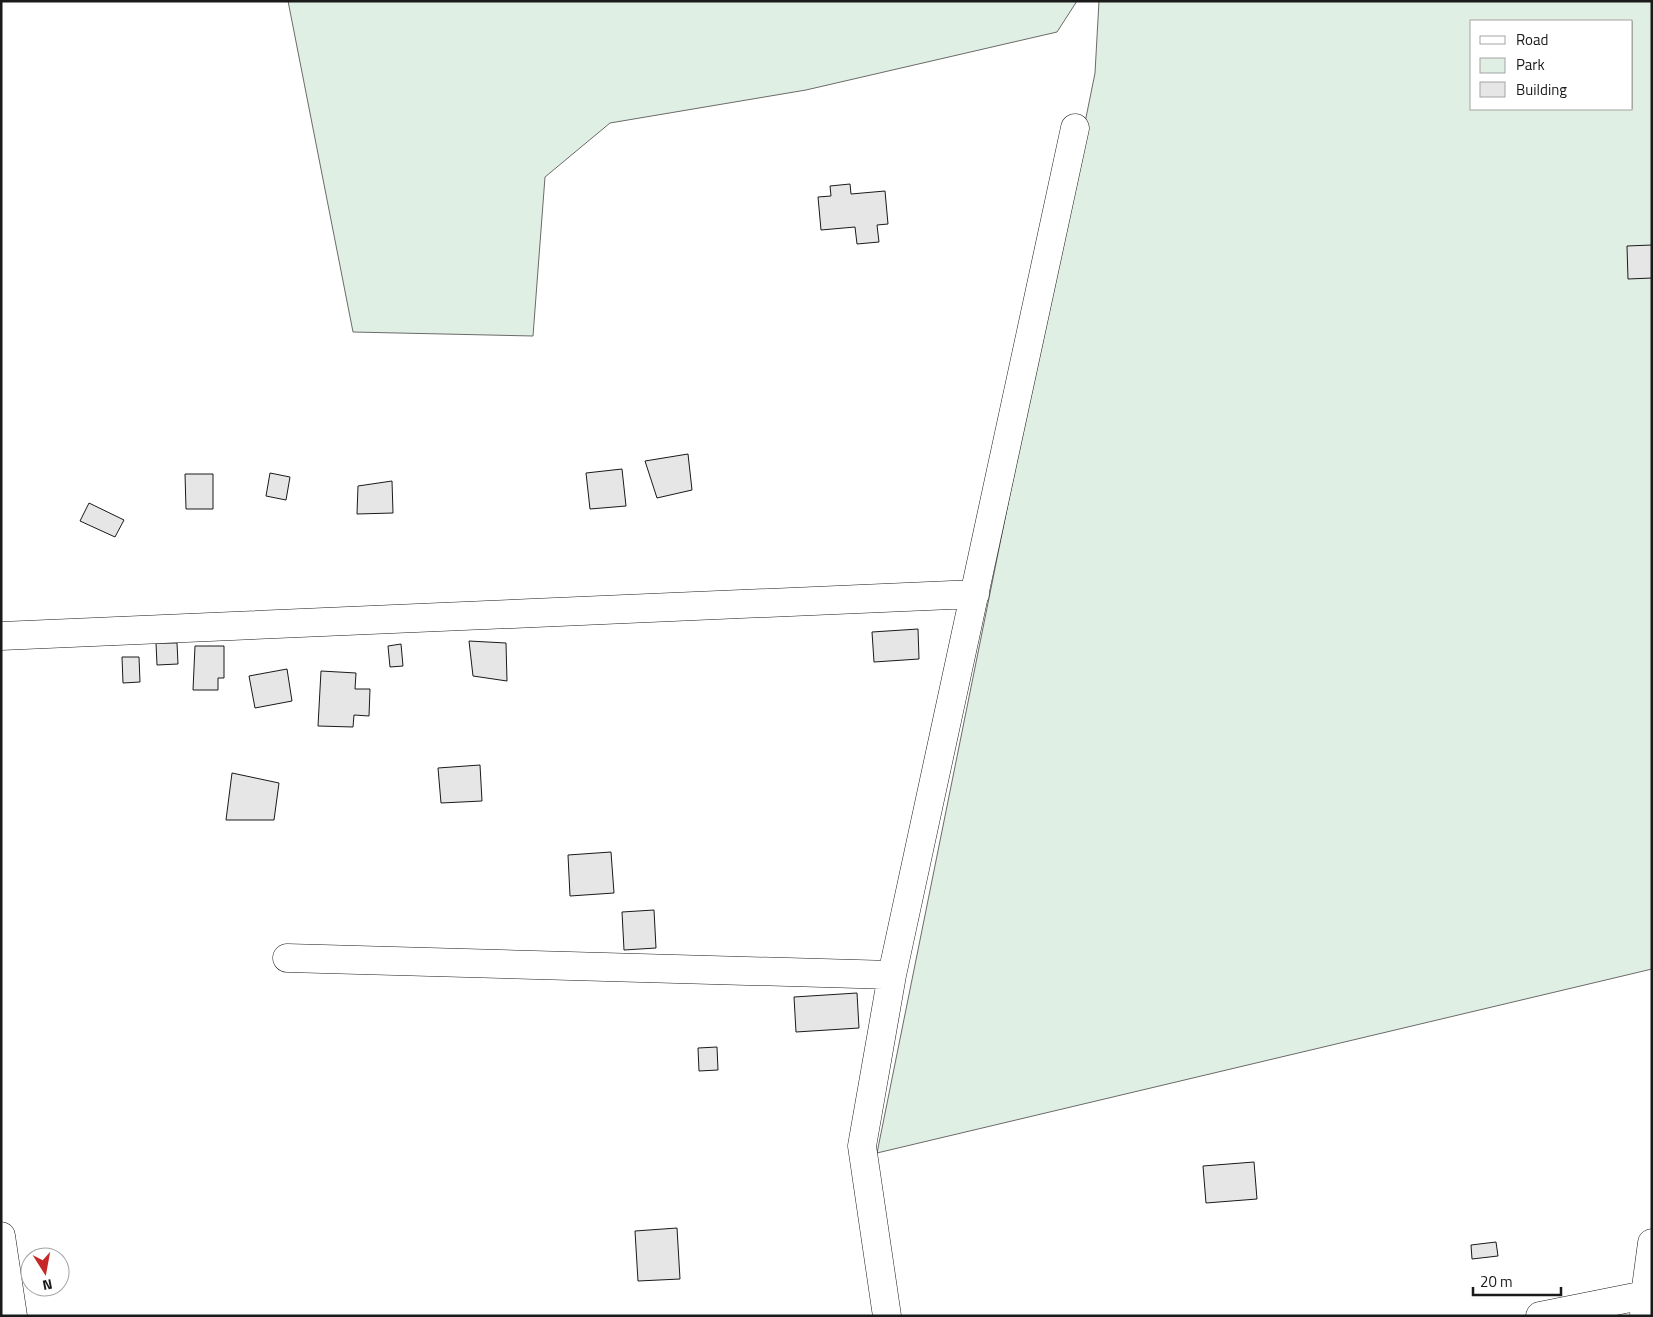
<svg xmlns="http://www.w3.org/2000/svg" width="1653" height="1317" font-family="'Titillium Web',sans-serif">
<rect width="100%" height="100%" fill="#fff"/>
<!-- green -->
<path fill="#e0efe3" stroke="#6a6a6a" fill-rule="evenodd" d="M288,1h789l-20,31 -251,58 -196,33 -65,54 -12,159 -180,-4z
M1099,1h553v968l-775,184 218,-1080zM1472,21h160v88h-160z"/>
<!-- building -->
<path fill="#e6e6e6" stroke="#1a1a1a" d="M850,184l1,10 34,-3 3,33 -11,1 2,17 -22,2 -2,-17 -34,3 -3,-33 13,-1 -1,-10z
M1652,245v33l-24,1 -1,-33z
M688,454l4,36 -35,8 -12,-37z
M622,469l4,37 -36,3 -4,-36z
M270,473l20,4 -4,23 -20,-4z
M185,474h28v35h-27z
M392,481l1,32 -36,1 1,-28z
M89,503l35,17 -9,17 -35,-16z
M918,629l1,30 -45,3 -2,-30z
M469,641l37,2 1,38 -34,-5z
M156,643h21l1,21 -21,1z
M401,644l2,22 -13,1 -2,-21z
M195,646h29v32h-6v12h-25z
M122,657h17l1,25 -17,1z
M287,669l5,32 -37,7 -6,-32z
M321,671l35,2 -1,16h15l-1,27 -15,-1 -1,12 -35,-1z
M480,765l2,36 -41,2 -3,-35z
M232,773l47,10 -5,37h-48z
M611,852l3,41 -44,3 -2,-41z
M654,910l2,38 -32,2 -2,-38z
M857,993l2,35 -63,4 -2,-35z
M717,1047l1,23 -19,1 -1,-23z
M1254,1162l3,37 -51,4 -3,-37z
M677,1228l3,51 -42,2 -3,-50z
M1496,1242l2,14 -26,3 -1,-14z"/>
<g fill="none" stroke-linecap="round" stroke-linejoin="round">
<defs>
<path id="minor" d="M1,636l974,-42
M287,958l605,17
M1,1236l12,80
M887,1316l-25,-170 30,-171 183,-847
M1540,1316l105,-21
M1644,1316l1,-21 7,-52"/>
</defs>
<!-- minor casing -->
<use href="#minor" stroke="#1a1a1a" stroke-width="29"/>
<!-- minor -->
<use href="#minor" stroke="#fff" stroke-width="28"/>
</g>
<!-- border -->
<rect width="1653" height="1317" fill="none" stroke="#1a1a1a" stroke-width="5"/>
<!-- legend -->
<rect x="1470" y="20" width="162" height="90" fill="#ffffff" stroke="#a3a3a3"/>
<rect x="1480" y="36" width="25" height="8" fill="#ffffff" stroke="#a3a3a3"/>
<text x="1516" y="45" font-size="15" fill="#1a1a1a">Road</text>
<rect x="1480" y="58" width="25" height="15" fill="#e0efe3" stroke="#a3a3a3"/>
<text x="1516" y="70" font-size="15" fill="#1a1a1a">Park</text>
<rect x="1480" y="82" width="25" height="15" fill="#e6e6e6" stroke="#a3a3a3"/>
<text x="1516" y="95" font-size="15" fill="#1a1a1a">Building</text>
<!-- north arrow -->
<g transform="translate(45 1272) rotate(169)"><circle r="24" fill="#ffffff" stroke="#a3a3a3"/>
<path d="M0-4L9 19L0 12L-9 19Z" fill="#c62828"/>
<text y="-8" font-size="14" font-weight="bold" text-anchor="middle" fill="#1a1a1a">N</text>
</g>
<!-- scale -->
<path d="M1473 1287v8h88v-8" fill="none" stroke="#1a1a1a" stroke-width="2.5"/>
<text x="1480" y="1287" font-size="15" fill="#1a1a1a" stroke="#ffffff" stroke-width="4" paint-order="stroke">20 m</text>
</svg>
